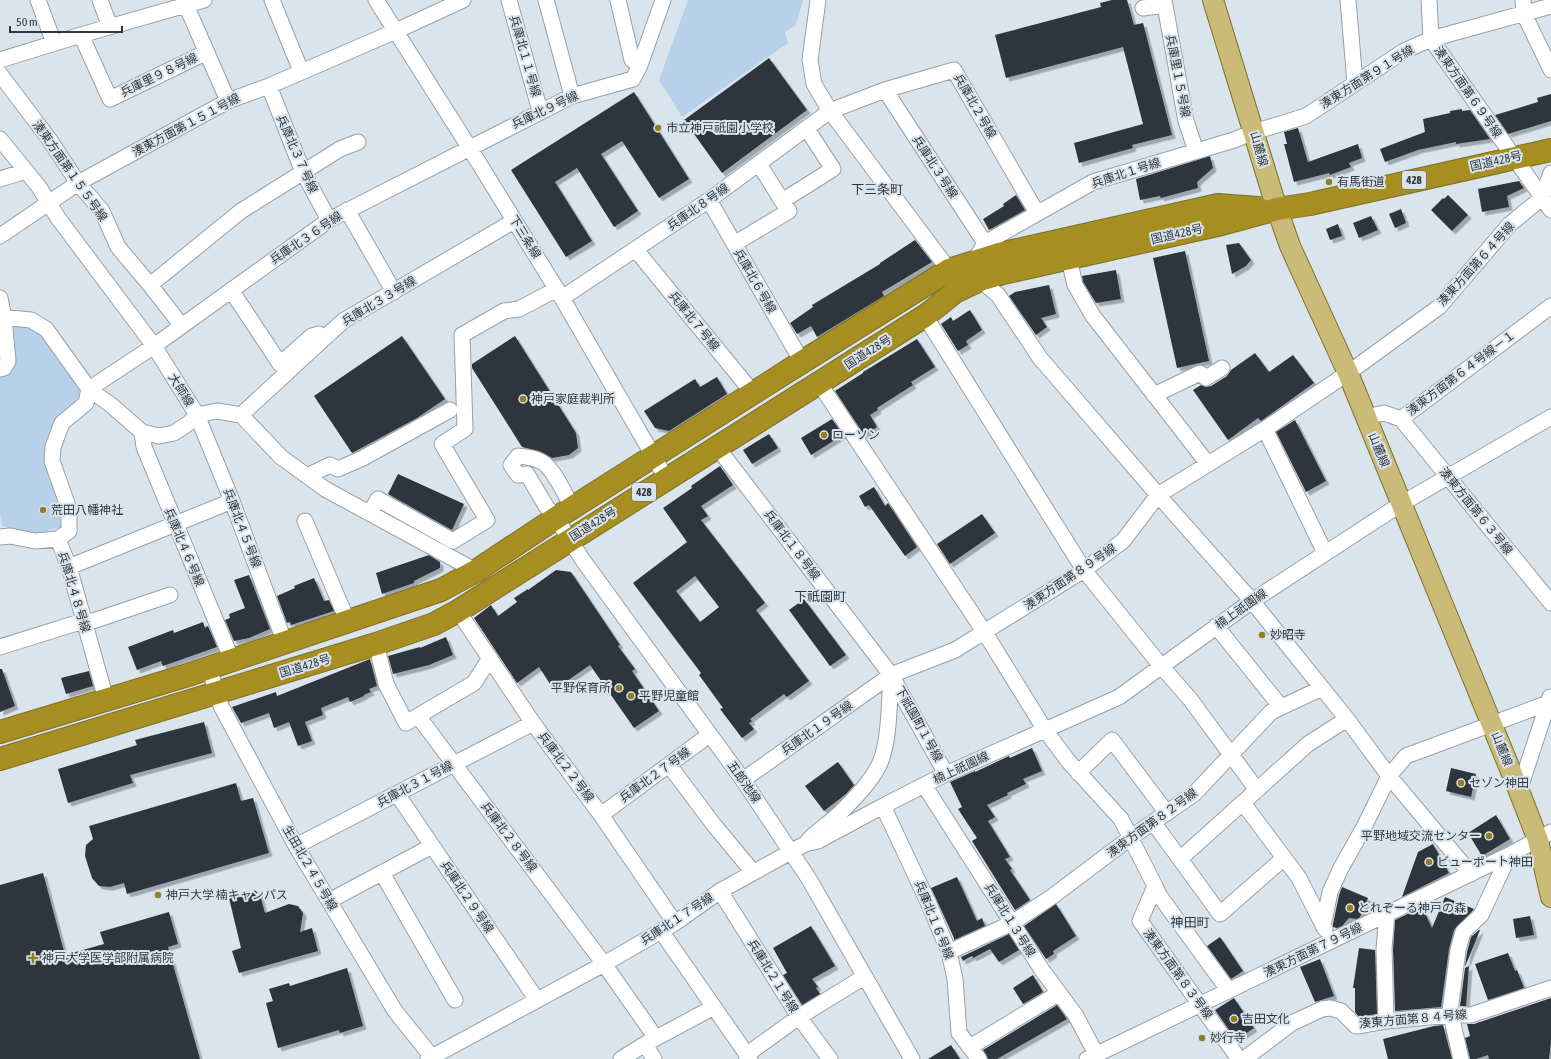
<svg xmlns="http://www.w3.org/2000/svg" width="1551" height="1059" font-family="'Asap Condensed','Noto Sans JP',sans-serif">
<defs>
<filter id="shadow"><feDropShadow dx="3.5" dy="3.5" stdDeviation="0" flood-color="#0004"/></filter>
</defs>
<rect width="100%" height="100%" fill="#d9e4ed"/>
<!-- green -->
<path fill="#b6d1e9" d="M688,0h115l-7,25 -11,7 3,11 -106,74 -23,-37z
M16,325l24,7 40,54 -1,14 -21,18 -14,34 1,11 16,45v19l-24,7 -35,-8 -2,-11v-141l9,-48z"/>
<!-- building -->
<path fill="#2e363e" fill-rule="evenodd" filter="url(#shadow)" d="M1112,0h15l7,25 9,-2 29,112 -40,10 1,3 -54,15 -5,-20 69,-19 -20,-77 -117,31 -11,-43 106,-28 -1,-4z
M769,58l38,52 -85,63 -38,-53z
M634,92l55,87 -30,19 -37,-57 -21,13 37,57 -24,16 -37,-59 -22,14 37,59 -26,16 -55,-87z
M1551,94v27l-43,13 -13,-19 43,-13 -1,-4z
M1462,109v2l8,-1 20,29 -34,5v-2l-38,8 -33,12 -5,-13 45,-17 -2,-13 27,-6v-2z
M1298,128l10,34 50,-18 4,14 -13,5 2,4 -21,8 -1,-2 -35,9 -10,-38h3l-3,-12z
M1210,156l3,12 -16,14 1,6 -37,10 -1,-2 -20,4 -4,-21z
M1519,181l5,7 -17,8 2,11 -27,5 -4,-23z
M1016,195l9,15 -36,20 -6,-11 21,-13 -1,-2z
M1448,195l20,20 -16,16 -21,-21 12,-12 1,1z
M1401,209l5,14 -11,5 -6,-14z
M1371,216l7,14 -19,8 -6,-15z
M1338,224l4,12 -12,4 -4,-11z
M915,240l17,22 -50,30 2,4 -67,41 -6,-11 -14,8 -7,-11 23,-16 -1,-2 68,-41v-1z
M1239,243l12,17 -5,6 -14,8 -6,-29z
M1185,251l24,110 -32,7 -24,-110z
M1116,270l5,29 -25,4 -13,-21 -1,-6z
M1049,285l7,29 -15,4 6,9 -11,8 -27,-39 6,-4z
M970,310l12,20 -16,11 2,4 -10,6 -17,-27 10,-7 2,4z
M402,336l43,63 -28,19 -65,35 -38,-57z
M515,336l61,97 2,15 -9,7 -17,3 -13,-7 -17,-4 -50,-79v-4z
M917,339l18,28 -24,15 2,3 -36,23 1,2 -8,5 7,12 -13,8 -29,-44 28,-18v-1z
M1255,353l14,19 24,-17 21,28 -53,38 -3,-3 -30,22 -35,-50 8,-5 5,2 5,-1 16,-10 4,-6z
M717,377l10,17 -58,37 -14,-3 -11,-17 51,-32 5,8z
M832,419l11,16 -32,20 -10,-17z
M1295,420l31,61 -20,11 -30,-60z
M769,434l9,14 -26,16 -9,-14z
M720,466l13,19 -32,21 7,10 -7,4 64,83 -9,7 53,71 -22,16 -3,-3 -34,25 2,2 -3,2 5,6 -12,9 -22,-29 3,-1 -24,-33 2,-2 -68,-90 54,-41 -24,-34 29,-20 -1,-2zM695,576l24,31 -19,15 -24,-31z
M398,474l66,30 -12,26 -64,-36z
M874,487l11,19 3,-3 29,44 -12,9 -36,-51 -4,2 -6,-11z
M982,514l13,19 -45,31 -13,-20z
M429,555l11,7v6l-26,13v2l-32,11 -6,-21z
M556,570l15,2 49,73 -2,1 17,23 -3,2 27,40 -25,17 -44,-63 -36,25 -15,-23 -22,16 -43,-65 17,-13 7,11 19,-14 -3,-4 14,-9v1z
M249,575l21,54 -21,9 -15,3 -9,-21 5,-2 -1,-4 16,-6 -11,-28z
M314,578l10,23 5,-1 5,11 -43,14 -1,-3 -3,1 -10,-27 18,-8 -1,-2z
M804,599l42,56 -16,11 -41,-56z
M203,622l2,6 3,-2 9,21 -54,19 -2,-5 -24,9 -9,-23 45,-17 1,3z
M446,637l7,18 -24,10 -36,9 -5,-18 32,-9v1z
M370,659l7,27 -8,3 2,3 -7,3v1l-14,6 -2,-5 -27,11 2,7 -18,7 7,19 -14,5 -9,-24 -15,6 -5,-15 -28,10 -9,-16 44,-15 1,4z
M0,669h2l13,37 -15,6z
M89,671l4,15 -27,8 -5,-16z
M204,722l8,31 -82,22 3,8 -65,20 -10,-34 79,-24 -2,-5z
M1032,748l10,23 -19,8 3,5 -19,9 1,2 -21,10 8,12 -7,4 22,36 -5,2 7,10 -2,1 20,30 -15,10 -43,-69 5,-3 -19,-29 4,-2 -12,-25 25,-11v1l34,-16 1,2z
M838,762l16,23 -8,9 -22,17 -19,-25z
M1451,768l25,6 -5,23 -25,-6z
M236,783l5,18 12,-3 16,55 -142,41 -3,-11 -14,4 -11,-1 -7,-8 -7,-22 1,-11 7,-6 -4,-13z
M1496,815l14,24 -28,17 -14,-23z
M1433,844l16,29 -47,24 16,-45z
M43,873l22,82 39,-11 -4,-12 69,-20 9,32 -10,3 32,112h-200v-174z
M957,877l20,44 5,-3 3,8 -31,14v-2l-23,-50z
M1342,887l26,11 -8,19 -3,2 -8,-1 -7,8 -5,2 -4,-1v-3l6,-29z
M259,891l6,22 24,-9 9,2 5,7 -3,19 12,-4 6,23 -79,22 -7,-22 9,-3 -12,-50z
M1445,897l29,12 -20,21 -5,19 -8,58 -46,4 -2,-62 2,-29 27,-13 10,21z
M1056,904l20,32 -23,15 1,3 -8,5 -22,-33z
M1530,916l4,19 -18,3 -3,-19z
M811,926l24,40 -23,13 6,8 -2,1 4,6 -18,11 -19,-30 4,-2 -14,-25z
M1479,930h1l-15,37 2,-15 4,-15z
M1009,934l10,16 -20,12 -9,-13 -17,9 -1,-2 -9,5 -2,-4z
M1220,937l23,34 -12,8 -24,-33z
M1359,948l16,2 2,64 -18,3 -4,-5v-24h-2z
M1508,953l7,18 2,-1 7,18 -36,12 -13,-36z
M1320,959l14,37 -19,6 -15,-35z
M1469,966l-3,40h-6l5,-38z
M347,968l16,58 -23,7 -1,-3 -61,18 -12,-45 7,-2 -4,-12 20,-6 1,3z
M1033,975l10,17 -20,12 -10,-16z
M1234,998l20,30 -18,12 -21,-30z
M1551,998v44l-2,17h-60l-1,-4 -12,4h-6l-5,-21 5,-2 -3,-12h7z
M1057,1005l10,14 -70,40h-9l-5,-9z
M1443,1025l9,34h-64l-5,-20 51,-13z
M951,1045l9,14h-32z"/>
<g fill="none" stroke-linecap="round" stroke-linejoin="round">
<defs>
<path id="minor" d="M38,0l16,43
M100,0l10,27
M183,0l3,5 18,-5
M272,0l29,71
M376,0l93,147 93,151 104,180
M509,0l31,111
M546,0l26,96
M618,0l14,60 8,5
M818,0l-8,60 4,24 16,27 119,159
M1164,0l22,121 10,30
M1348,0l7,83
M1429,0l2,39 120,171
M1523,0l1,14 27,56
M1143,8l22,-3
M81,35l29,64 97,-47
M0,60l81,-25 105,-30 42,96
M0,74l49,65 29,44 24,28 16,36 32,38 32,41
M269,86l34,86 26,48
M885,90l100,153
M0,139l39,48 19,31 96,128 43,69 35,86 53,142
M759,164l23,37
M0,179l26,-8
M709,200l93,162
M347,210l47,82
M0,236l78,-53 150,-82 41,-15 127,-55 67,-31
M734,244l55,-33 -7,-10 51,-32 -26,-40
M636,250l117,143
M1069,259l6,26 18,31 115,148
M150,285l91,-74 99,-62 18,-7
M231,290l49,74 32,-28 7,-2
M0,298l4,20 4,43 -4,7 -4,1
M562,298l147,-98 121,-89 55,-21 69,-20 83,143
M925,316l159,254 77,96 29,33 67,91
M0,317l31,3 15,9 43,60 22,16 31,27 17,4 15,-3 15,-10 8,-8
M819,383l166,250 60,97 24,32 52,57 34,67 -15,35 99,138
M1154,395l46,-22 6,5 16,-10
M197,415l20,-4 24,4 40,42 44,32 151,82
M241,415l102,-94 171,-100
M1366,417l18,-4 17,6 150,-113
M1401,419l150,184
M1265,429l60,124
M142,432l2,15 88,213
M717,447l174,228 55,99
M307,476l23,-11 8,4 25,-11 87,-48
M572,507c-8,-14 -15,-32 -27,-43 -7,-6 -18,-7 -27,-8l-7,9 7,10 9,-1 19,32 10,12 26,41 161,221 66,99 103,180
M370,513l8,-14 75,42 34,-21 -45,-76 23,-15 -3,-94 42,-24 15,-2 38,-20
M305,521l43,101
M0,537l10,-1 25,5 23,-2
M69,567l163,-66
M458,611l75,112 68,92 74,108
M1216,626l65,81
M376,644l10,40 20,39 68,-40 16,-25
M0,647l83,-26h10l77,-26
M209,668l12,38 75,140 99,165 37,46 3,2
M106,699l-37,-132 -11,-28 11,-8v-22l-17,-48 1,-14 9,-24 24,-20 3,-14 65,-43 175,-126 243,-124 61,-17 7,-14 23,-65
M418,716l186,248 52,74
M669,765l45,60 39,47
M1078,773l34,-33 55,73
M743,780l148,-105 64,-25 129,-80 39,-29 35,-46 107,-66 83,-56 91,-66 71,-83 32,-26 9,-25
M924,785l118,185 34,46 20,38
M1519,791l31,-94
M397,794l140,206
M1243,803l56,75 26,51
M883,806l45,96 21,50 6,27 4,54 20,26
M601,815l108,-80
M1153,822l67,92 64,-56
M806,843c10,-12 23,-19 34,-30 15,-15 31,-31 40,-50 10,-24 9,-62 11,-88
M296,846l237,-123
M1180,859l128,-115 39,-25
M382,873l73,127
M1471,874l-82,-98 -42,-57 -95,-118 -94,-106 -118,-137 -42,-63 -18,-15 -6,-18 11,-19 108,-61 141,-42 20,-8 52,-16 98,-65 27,-12 120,-33
M1155,886l4,9 70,96
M720,891l79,126 31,42
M329,901l103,-55
M1323,926l7,-34 11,-24 23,-41 25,-51 17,-20 142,-53
M661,931l89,128
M949,952l63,-29 41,-27 77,-58 64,-44 77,-82 51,-24
M1386,1021l-2,-72 3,-36
M645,1044l9,15
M970,1047l89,-54
M746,1055l53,-38 65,-40
M428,1059l176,-95 71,-41 45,-32 85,-47 13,-3 65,-35 63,-32 173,-77 133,-96 149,-97 150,-87
M621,1059l24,-15 69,-37
M1087,1059l422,-204 42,-23
M1244,1059l48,-36 30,-14 8,-1 11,3 15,15h3l27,-5 65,-6h20l80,-27
M1461,1059l-11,-48 8,-61 5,-18 18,-17 28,-60"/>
<path id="major" d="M1213,0l64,209 13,37 58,127 171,418 19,49 13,57"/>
<path id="highway" d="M0,732l188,-57 253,-85 35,-19 80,-53 246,-156 147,-92 50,-16 219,-49 40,3
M0,759l376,-115 58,-20 24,-13 467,-295 30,-24 25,-12 23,-7 219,-49 55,-15 33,-5 241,-54"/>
</defs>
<!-- minor casing -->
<use href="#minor" stroke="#96a0a9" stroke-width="17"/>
<!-- major casing -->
<use href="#major" stroke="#7e7029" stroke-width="22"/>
<!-- highway casing -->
<use href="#highway" stroke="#7e7029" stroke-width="24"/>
<!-- minor -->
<use href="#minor" stroke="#fff" stroke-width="15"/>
<!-- major -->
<use href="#major" stroke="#cabb79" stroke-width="20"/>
<!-- highway -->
<use href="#highway" stroke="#a68e20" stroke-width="22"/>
</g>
<!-- markers -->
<g fill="#927e25" stroke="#d9e4ed" stroke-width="1.5">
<circle cx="658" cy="128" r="4"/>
<circle cx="1329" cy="182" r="4"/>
<circle cx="523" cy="399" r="4"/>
<circle cx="824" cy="435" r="4"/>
<circle cx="43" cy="510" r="4"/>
<circle cx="1262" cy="635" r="4"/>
<circle cx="619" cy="688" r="4"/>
<circle cx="631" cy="696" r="4"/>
<circle cx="1461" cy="783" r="4"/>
<circle cx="1489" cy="836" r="4"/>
<circle cx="1429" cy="862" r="4"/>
<circle cx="158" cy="895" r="4"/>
<circle cx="1350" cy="908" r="4"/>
<path d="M31 952h4v4h4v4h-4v4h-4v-4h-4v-4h4z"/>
<circle cx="1234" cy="1019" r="4"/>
<circle cx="1202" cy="1038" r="4"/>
</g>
<g text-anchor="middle" stroke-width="4" stroke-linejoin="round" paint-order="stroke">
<!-- shield labels -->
<g fill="#d9e4ed" stroke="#656b70" stroke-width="1">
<rect x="1402" y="171" width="24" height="18" rx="3"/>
<rect x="632" y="483" width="24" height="18" rx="3"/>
</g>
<g font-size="11" font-weight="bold" fill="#33373b">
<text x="1414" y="184">428</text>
<text x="644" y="496">428</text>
</g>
<!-- street labels -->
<g font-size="12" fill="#33373b" stroke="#d9e4ed">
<text transform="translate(525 56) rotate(74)" y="4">兵庫北１１号線</text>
<text transform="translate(159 75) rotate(-26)" y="4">兵庫里９８号線</text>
<text transform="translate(1178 76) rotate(79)" y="4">兵庫里１５号線</text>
<text transform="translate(1367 77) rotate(-32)" y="4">湊東方面第９１号線</text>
<text transform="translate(1468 92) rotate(55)" y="4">湊東方面第６９号線</text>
<text transform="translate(975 106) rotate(60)" y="4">兵庫北２号線</text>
<text transform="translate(545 110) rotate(-25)" y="4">兵庫北９号線</text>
<text transform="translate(186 125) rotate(-28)" y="4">湊東方面第１５１号線</text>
<text transform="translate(1259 149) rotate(74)" y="4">山麓線</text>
<text transform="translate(297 154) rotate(66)" y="4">兵庫北３７号線</text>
<text transform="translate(1496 161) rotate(-13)" y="4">国道428号</text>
<text transform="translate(935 167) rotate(57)" y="4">兵庫北３号線</text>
<text transform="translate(70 171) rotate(55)" y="4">湊東方面第１５５号線</text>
<text transform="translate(1126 173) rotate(-18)" y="4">兵庫北１号線</text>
<text transform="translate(698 207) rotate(-35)" y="4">兵庫北８号線</text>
<text transform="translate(1177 234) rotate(-13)" y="4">国道428号</text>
<text transform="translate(525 237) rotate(58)" y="4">下三条線</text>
<text transform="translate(306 238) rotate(-34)" y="4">兵庫北３６号線</text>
<text transform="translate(1476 264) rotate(-48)" y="4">湊東方面第６４号線</text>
<text transform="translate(755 281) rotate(60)" y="4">兵庫北６号線</text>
<text transform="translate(379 301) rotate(-31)" y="4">兵庫北３３号線</text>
<text transform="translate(694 321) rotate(51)" y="4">兵庫北７号線</text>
<text transform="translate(868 352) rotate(-32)" y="4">国道428号</text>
<text transform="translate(1461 373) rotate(-37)" y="4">湊東方面第６４号線－１</text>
<text transform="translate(181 390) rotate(58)" y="4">大師線</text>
<text transform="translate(1379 450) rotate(68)" y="4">山麓線</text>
<text transform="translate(1476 511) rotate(51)" y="4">湊東方面第６３号線</text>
<text transform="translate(593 524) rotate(-32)" y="4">国道428号</text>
<text transform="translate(242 528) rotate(69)" y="4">兵庫北４５号線</text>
<text transform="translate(792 545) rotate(53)" y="4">兵庫北１８号線</text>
<text transform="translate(184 547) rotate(67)" y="4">兵庫北４６号線</text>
<text transform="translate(1070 577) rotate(-34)" y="4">湊東方面第８９号線</text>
<text transform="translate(74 592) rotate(73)" y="4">兵庫北４８号線</text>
<text transform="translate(1241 609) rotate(-35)" y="4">楠上祇園線</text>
<text transform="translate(305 666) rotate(-17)" y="4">国道428号</text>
<text transform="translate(919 724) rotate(61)" y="4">下祇園町１号線</text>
<text transform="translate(817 728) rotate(-35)" y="4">兵庫北１９号線</text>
<text transform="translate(1502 749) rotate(68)" y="4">山麓線</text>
<text transform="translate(566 767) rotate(53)" y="4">兵庫北２２号線</text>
<text transform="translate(961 768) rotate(-25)" y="4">楠上祇園線</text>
<text transform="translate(655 775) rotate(-36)" y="4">兵庫北２７号線</text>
<text transform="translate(744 782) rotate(55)" y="4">五郎池線</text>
<text transform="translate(415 784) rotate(-28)" y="4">兵庫北３１号線</text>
<text transform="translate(1152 823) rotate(-36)" y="4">湊東方面第８２号線</text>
<text transform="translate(509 837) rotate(53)" y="4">兵庫北２８号線</text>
<text transform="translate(310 868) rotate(60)" y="4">生田北２４５号線</text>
<text transform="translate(467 897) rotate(56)" y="4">兵庫北２９号線</text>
<text transform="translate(677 919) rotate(-33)" y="4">兵庫北１７号線</text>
<text transform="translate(934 920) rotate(68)" y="4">兵庫北１６号線</text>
<text transform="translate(1010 920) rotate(58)" y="4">兵庫北１３号線</text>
<text transform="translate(1313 950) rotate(-26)" y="4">湊東方面第７９号線</text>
<text transform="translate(1178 974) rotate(54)" y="4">湊東方面第８３号線</text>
<text transform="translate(773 976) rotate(58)" y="4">兵庫北２１号線</text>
<text transform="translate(1413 1019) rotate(-5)" y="4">湊東方面第８４号線</text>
</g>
<!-- poi labels -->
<g font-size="12" fill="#33373b" stroke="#d9e4ed" text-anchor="start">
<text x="666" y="132">市立神戸祇園小学校</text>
<text x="1337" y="186">有馬街道</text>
<text x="531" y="403">神戸家庭裁判所</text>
<text x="832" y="439">ローソン</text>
<text x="51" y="514">荒田八幡神社</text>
<text x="1270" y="639">妙昭寺</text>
<text x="611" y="692" text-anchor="end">平野保育所</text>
<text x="639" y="700">平野児童館</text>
<text x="1469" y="787">セゾン神田</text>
<text x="1481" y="840" text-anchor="end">平野地域交流センター</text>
<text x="1437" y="866">ビューポート神田</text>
<text x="166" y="899">神戸大学 楠キャンパス</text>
<text x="1358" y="912">とれぞーる神戸の森</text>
<text x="42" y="962">神戸大学医学部附属病院</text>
<text x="1242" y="1023">吉田文化</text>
<text x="1210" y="1042">妙行寺</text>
</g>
<!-- neighbourhood labels -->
<g font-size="13" fill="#33373b" stroke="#d9e4ed">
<text x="877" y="194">下三条町</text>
<text x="820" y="601">下祇園町</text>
<text x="1190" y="927">神田町</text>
</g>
</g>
<!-- scale -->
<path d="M10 26v6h112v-6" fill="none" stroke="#33373b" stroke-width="2"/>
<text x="16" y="26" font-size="12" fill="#33373b" stroke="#d9e4ed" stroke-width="3" paint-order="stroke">50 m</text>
</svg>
